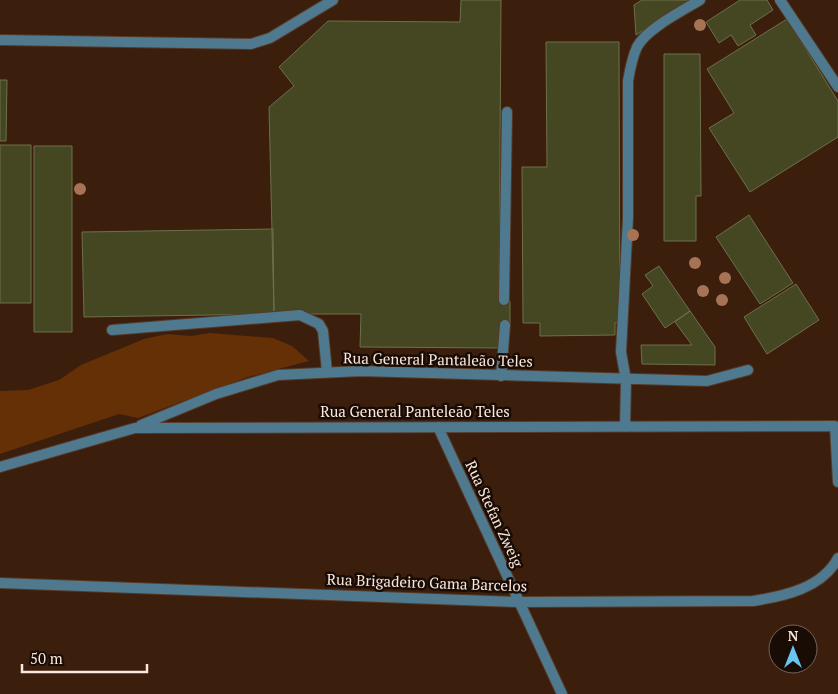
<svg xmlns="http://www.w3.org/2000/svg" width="838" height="694" font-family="'PT Serif',serif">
<rect width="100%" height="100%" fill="#3b1e0b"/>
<!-- green -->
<path fill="#663007" d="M210,333l63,5 19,8 17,15 -61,16 -110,41 -19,-4 -119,40v-63l28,-1 31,-10 22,-15 63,-26 23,-5 24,2z"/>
<!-- building -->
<path fill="#454723" stroke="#6e704b" d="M461,0h40l-2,300 11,1v24h-8l-1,23 -141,-1 1,-33h-87l-5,-207 25,-21 -15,-19 49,-46 132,1z
M642,0h50l-56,35 -2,-30z
M740,0h27l6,10 -23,15 6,10 -18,11 -7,-11 -12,8 -13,-21z
M787,19l51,82v36l-88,55 -41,-64 25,-15 -27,-44z
M546,42h73l1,281h-5v12l-75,1v-13h-17l-1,-156h25z
M664,54h36l1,142h-5v45h-32z
M0,80h7l-1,61h-6z
M0,145h31v158h-31z
M34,146h38v186h-38z
M749,215l44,68 -33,21 -44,-67z
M273,229l1,85 -190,3 -2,-85z
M659,266l31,45 -25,17 -23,-34 11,-8 -8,-11z
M796,284l23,36 -52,34 -23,-37z
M690,311l25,36v18l-73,-1 -1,-19h51l-17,-23z"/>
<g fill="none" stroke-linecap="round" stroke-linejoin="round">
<defs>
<path id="lane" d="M780,0l58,87
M0,40l251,4 19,-6 63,-38
M504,300l3,-188
M112,330l188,-15 19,9 4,7 4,41
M501,376l4,-51
M626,380l-5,-28 7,-134v-137c2,-12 4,-23 9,-34 9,-18 45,-36 63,-47"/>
<path id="street" d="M141,425l75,-31 62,-19 83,-4 346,10 41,-11
M438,427l124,267
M625,427l1,-47
M0,467l135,-39 700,-2 3,56
M0,583l518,19 235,-1c32,-5 69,-13 85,-43"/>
</defs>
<!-- lane casing -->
<use href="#lane" stroke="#563a28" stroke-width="12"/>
<!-- street casing -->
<use href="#street" stroke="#563a28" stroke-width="12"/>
<!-- lane -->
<use href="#lane" stroke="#4f798e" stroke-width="10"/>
<!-- street -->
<use href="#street" stroke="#4f798e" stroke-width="10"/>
</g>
<!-- trees -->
<g fill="#a67355">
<circle cx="700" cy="25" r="6"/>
<circle cx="80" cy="189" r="6"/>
<circle cx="633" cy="235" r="6"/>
<circle cx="695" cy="263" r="6"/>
<circle cx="725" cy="278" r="6"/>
<circle cx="703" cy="291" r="6"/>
<circle cx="722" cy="300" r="6"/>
</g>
<g text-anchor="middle" stroke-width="5" stroke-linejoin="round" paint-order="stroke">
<!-- street labels -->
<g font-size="15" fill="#fce7dc" stroke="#180c05">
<text transform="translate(438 360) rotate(1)" y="5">Rua General Pantaleão Teles</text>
<text x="415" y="417">Rua General Panteleão Teles</text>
<text transform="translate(494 514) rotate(65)" y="5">Rua Stefan Zweig</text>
<text transform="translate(427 583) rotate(2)" y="5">Rua Brigadeiro Gama Barcelos</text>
</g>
</g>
<!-- north arrow -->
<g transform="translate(793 649)"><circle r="24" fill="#180c05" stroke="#73645b"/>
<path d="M0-4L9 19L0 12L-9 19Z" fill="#68c4f0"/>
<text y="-8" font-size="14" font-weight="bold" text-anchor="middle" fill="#fce7dc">N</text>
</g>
<!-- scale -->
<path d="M22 664v8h125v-8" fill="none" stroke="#fce7dc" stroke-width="2.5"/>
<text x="30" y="664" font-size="15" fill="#fce7dc" stroke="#180c05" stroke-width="4" paint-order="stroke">50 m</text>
</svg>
